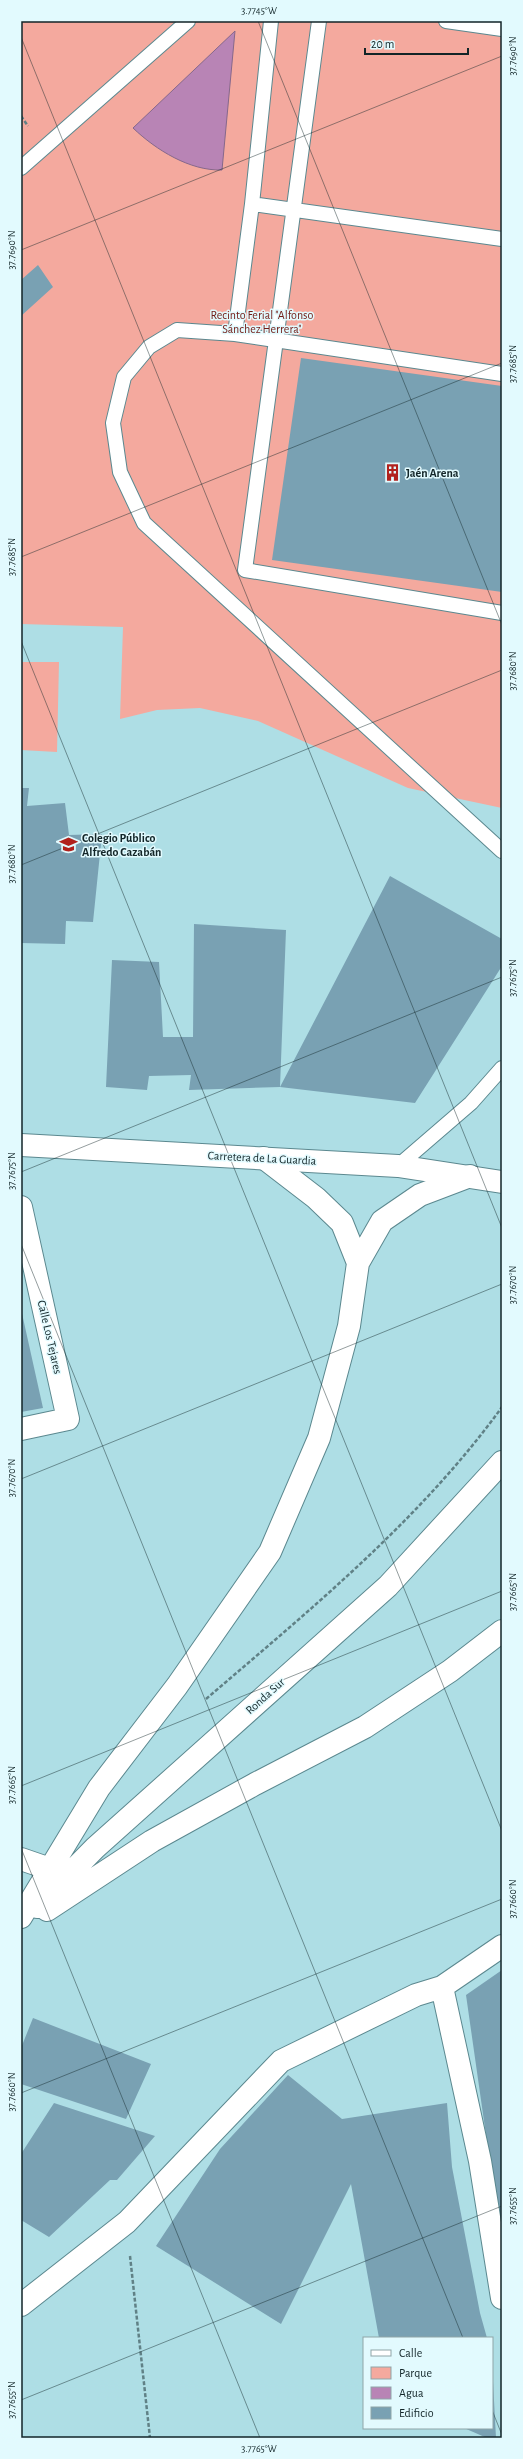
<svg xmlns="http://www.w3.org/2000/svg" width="523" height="2459" font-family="'Alegreya Sans',sans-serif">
<rect width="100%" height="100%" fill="#aedee5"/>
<!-- green -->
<path fill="#f4a99e" d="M21,21h481v787l-94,-20 -150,-67 -58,-13 -43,2 -37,9 3,-92 -102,-3z
M21,662h38l-2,90 -36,-2z"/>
<!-- water -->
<path fill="#b884b5" stroke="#86688b" d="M235,31l-13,139c-32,1 -66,-20 -89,-42z"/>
<!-- building -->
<path fill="#79a1b3" d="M38,265l15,22 -32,29v-36z
M301,358l201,28v206l-230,-32z
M21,788h8l-2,18 38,-3 4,32 33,-1 -9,88 -27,-1 -1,23 -44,-1z
M390,876l112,63v27l-87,137 -135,-16 -91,3 2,-15 -42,1 -2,14 -41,-3 6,-127 47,2 4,75h30l1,-113 92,6 -6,157z
M21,1309l22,99 -22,4z
M502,1970v249h-1l-11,-56 -24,-168z
M33,2018l118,46 -25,55 -105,-35v-36z
M288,2075l54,44 105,-16 5,64 28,146 7,25h-108l-28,-154 -70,140 -125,-78 64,-97z
M54,2103l101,33 -38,44h-7l-61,57 -28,-17v-66z
M492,2363l4,75h-9l-23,-10h28z"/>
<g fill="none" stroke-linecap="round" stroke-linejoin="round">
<defs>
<path id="service" d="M319,21l-74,549 257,43
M446,21l56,8
M21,168l167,-147
M252,204l250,35
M235,334l17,-130 19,-183
M502,374l-267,-40 -58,-4 -28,17 -25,30 -11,46 7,49 24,51 358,328
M398,1166l73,-63 31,-35"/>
<path id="minor" d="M21,1207l47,212 -47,10
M21,1859l29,10
M442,1987l38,174 22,137
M21,2305l106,-83 154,-161 135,-66 26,-8 60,-41"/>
<path id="tertiary" d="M21,1145l377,21 104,16"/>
<path id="secondary" d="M358,1263l24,-42 38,-26 50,-19
M37,1907l58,-59 293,-262 114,-124
M47,1910l105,-69 103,-57 110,-57 85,-56 52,-40
M21,1917l78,-129 78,-102 93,-134 49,-114 30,-112 9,-63 -16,-40 -26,-25 -52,-40"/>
</defs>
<!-- service casing -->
<use href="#service" stroke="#5b888f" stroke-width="16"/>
<!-- minor casing -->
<use href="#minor" stroke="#5b888f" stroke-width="24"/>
<!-- tertiary casing -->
<use href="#tertiary" stroke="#5b888f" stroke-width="24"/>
<!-- secondary casing -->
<use href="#secondary" stroke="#5b888f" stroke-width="24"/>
<!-- path -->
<path stroke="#608186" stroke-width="2.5" stroke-dasharray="4 2" stroke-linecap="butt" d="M21,116l7,10
M206,1699c105,-90 214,-179 296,-292
M130,2256l20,182"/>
<!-- service -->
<use href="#service" stroke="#fff" stroke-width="14"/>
<!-- minor -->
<use href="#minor" stroke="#fff" stroke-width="22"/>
<!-- tertiary -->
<use href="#tertiary" stroke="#fff" stroke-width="22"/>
<!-- secondary -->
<use href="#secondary" stroke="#fff" stroke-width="22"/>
</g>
<!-- ticks -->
<path fill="none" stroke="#122528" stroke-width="1" stroke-opacity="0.45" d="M258,21l244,604M21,37l481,1191M21,250l481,-194M21,557l481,-194M21,641l481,1190M21,865l481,-195M21,1172l481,-195M21,1244l442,1094M21,1479l481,-195M21,1786l481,-195M21,1848l239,590M21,2093l481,-194M21,2400l481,-194M492,2410l10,25"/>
<!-- icons -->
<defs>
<symbol id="building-bare" viewBox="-9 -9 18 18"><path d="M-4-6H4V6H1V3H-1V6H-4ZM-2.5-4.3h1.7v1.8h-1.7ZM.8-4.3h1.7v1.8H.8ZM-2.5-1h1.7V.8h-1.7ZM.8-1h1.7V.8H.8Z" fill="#b1211c" stroke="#e2fafe" stroke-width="2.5" paint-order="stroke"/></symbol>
<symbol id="school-bare" viewBox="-9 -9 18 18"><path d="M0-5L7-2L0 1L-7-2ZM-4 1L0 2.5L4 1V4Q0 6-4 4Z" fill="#b1211c" stroke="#e2fafe" stroke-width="2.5" paint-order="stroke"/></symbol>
</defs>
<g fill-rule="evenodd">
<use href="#building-bare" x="380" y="460" width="25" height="25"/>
<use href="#school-bare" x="56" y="832" width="25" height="25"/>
</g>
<g text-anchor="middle" stroke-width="3" stroke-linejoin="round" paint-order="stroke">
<!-- park labels -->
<g font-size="12" fill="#721b15" stroke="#e2fafe">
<text x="262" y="319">Recinto Ferial "Alfonso<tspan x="262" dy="14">Sánchez Herrera"</tspan></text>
</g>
<!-- poi labels -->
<g font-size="12" font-weight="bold" fill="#122528" stroke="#e2fafe" text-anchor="start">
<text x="406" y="477">Jaén Arena</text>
<text x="82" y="842">Colegio Público<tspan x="82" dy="14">Alfredo Cazabán</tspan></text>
</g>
<!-- street labels -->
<g font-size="12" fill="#122528" stroke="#e2fafe">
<text transform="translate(262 1158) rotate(3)" y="4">Carretera de La Guardia</text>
<text transform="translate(50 1337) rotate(77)" y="4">Calle Los Tejares</text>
<text transform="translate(265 1696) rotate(-42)" y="4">Ronda Sur</text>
</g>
</g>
<!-- border -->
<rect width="523" height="2459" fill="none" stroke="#e2fafe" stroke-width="44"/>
<!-- legend -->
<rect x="363" y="2337" width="130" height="92" fill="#e2fafe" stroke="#8fa5a8"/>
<rect x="371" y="2350" width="20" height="6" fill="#ffffff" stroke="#8fa5a8"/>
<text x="399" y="2357" font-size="12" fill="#122528">Calle</text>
<rect x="371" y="2367" width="20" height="12" fill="#f4a99e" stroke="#8fa5a8"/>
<text x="399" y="2377" font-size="12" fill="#122528">Parque</text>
<rect x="371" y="2387" width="20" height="12" fill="#b884b5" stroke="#8fa5a8"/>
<text x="399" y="2397" font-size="12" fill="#122528">Agua</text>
<rect x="371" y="2407" width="20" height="12" fill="#79a1b3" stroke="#8fa5a8"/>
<text x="399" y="2417" font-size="12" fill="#122528">Edificio</text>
<!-- scale -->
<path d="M365 48v6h103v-6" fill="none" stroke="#122528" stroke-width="2"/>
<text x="371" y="48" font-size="12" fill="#122528" stroke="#e2fafe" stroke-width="3" paint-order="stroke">20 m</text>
<rect x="22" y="22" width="479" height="2415" fill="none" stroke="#122528" stroke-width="1.5"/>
<g font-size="10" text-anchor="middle" fill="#122528">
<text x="259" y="14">3.7745°W</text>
<text transform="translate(512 56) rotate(-90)" y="4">37.7690°N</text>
<text transform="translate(11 250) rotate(-90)" y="4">37.7690°N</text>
<text transform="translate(512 364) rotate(-90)" y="4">37.7685°N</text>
<text transform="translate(11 557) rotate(-90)" y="4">37.7685°N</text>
<text transform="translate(512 671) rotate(-90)" y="4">37.7680°N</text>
<text transform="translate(11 864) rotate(-90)" y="4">37.7680°N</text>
<text transform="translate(512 978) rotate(-90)" y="4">37.7675°N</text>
<text transform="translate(11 1171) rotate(-90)" y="4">37.7675°N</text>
<text transform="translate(512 1285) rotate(-90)" y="4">37.7670°N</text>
<text transform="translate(11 1478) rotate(-90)" y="4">37.7670°N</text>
<text transform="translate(512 1592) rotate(-90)" y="4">37.7665°N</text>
<text transform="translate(11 1785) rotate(-90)" y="4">37.7665°N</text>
<text transform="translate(512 1899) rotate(-90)" y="4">37.7660°N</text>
<text transform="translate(11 2092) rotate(-90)" y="4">37.7660°N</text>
<text transform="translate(512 2206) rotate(-90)" y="4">37.7655°N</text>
<text transform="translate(11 2400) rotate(-90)" y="4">37.7655°N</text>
<text x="259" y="2452">3.7765°W</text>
</g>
</svg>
